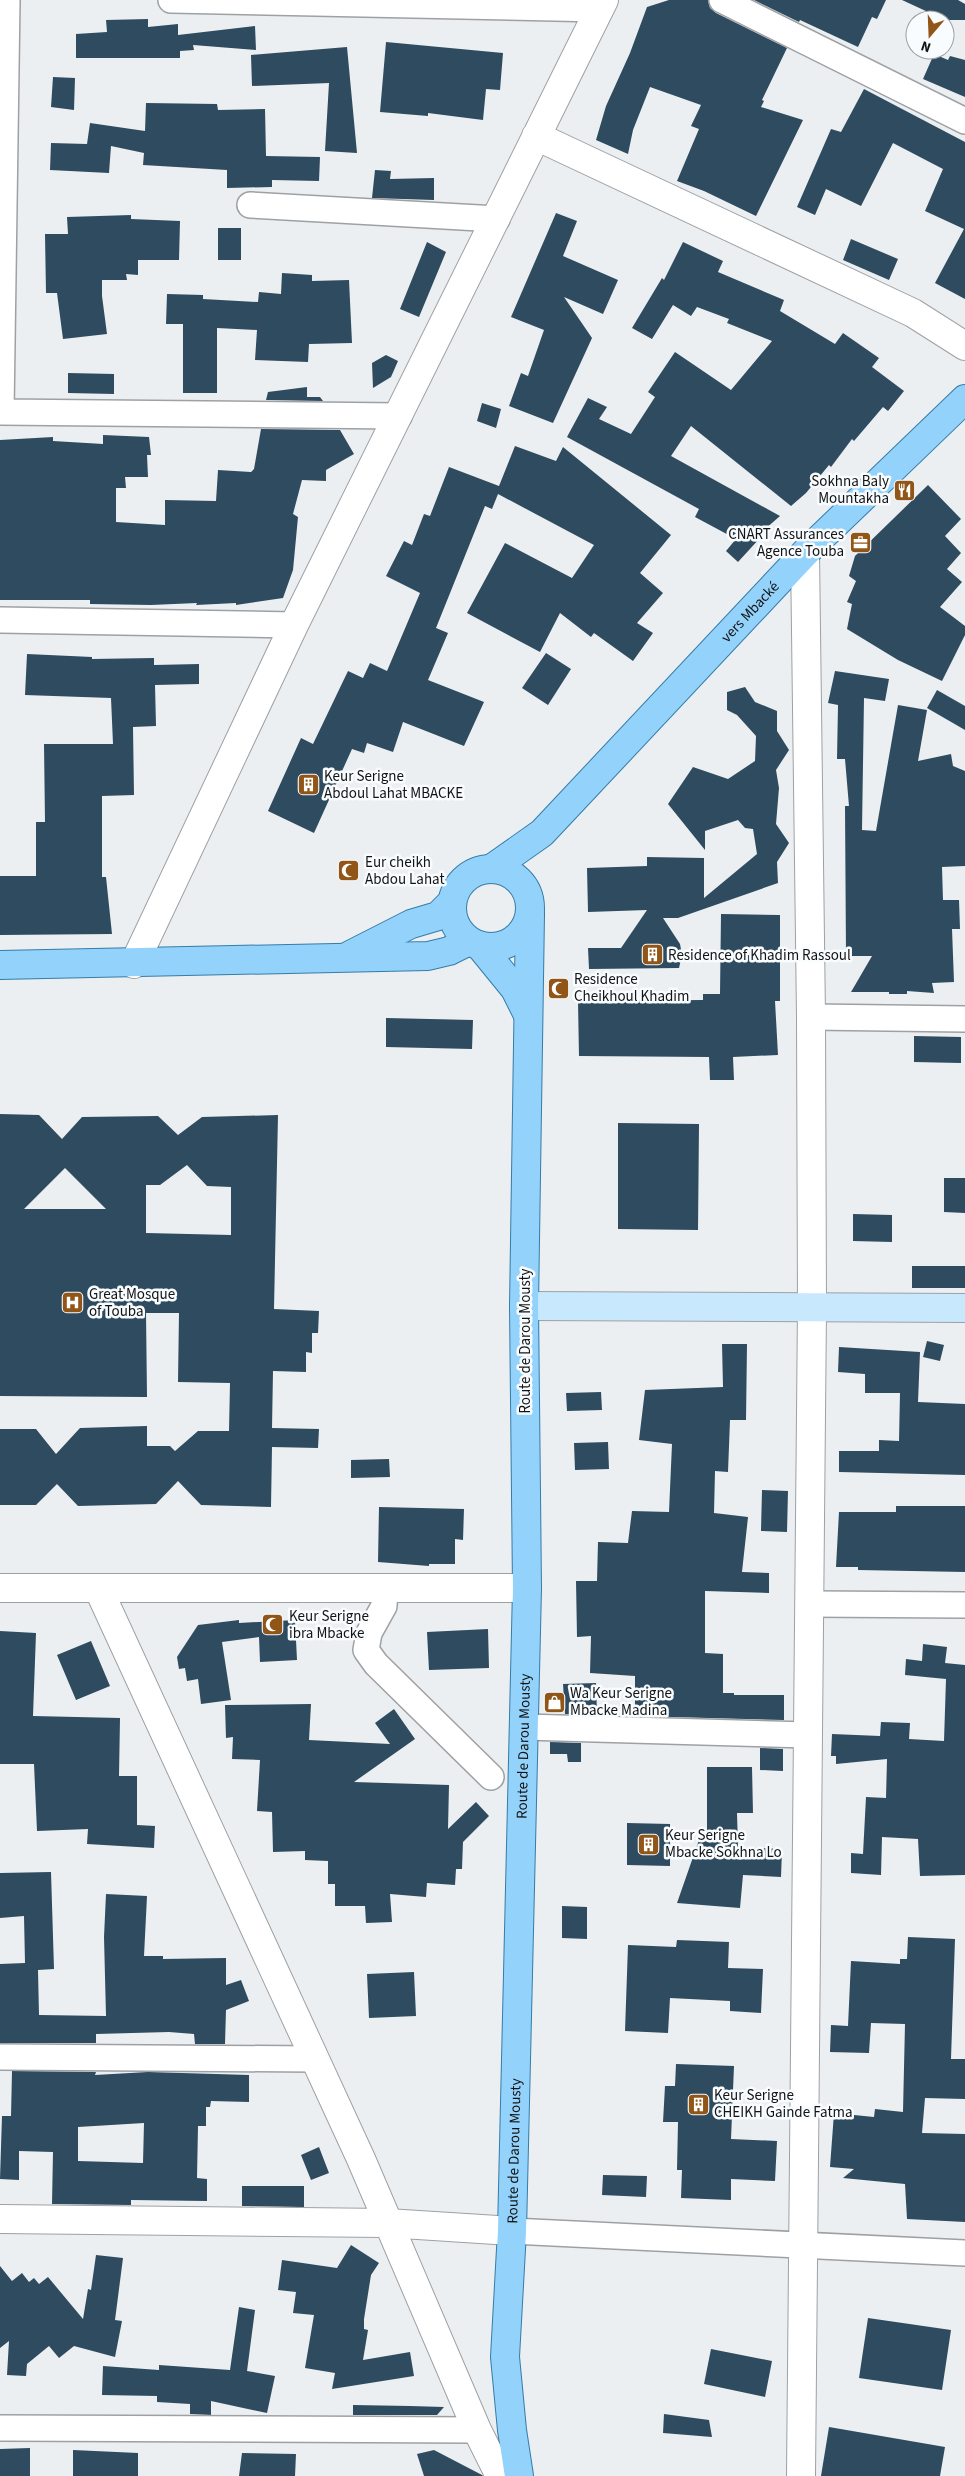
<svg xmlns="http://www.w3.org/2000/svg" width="965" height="2476" font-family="'Source Sans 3',sans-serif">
<rect width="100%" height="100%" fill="#ebeff1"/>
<!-- building -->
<path fill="#2f4b5f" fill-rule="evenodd" d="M669,0h39l2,8 6,5 71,35 -25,52 2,1 -3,6 42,13 -47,96 -52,-25 -27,-10 22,-52 -8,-3 10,-21 -51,-18 -17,43 -5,24 -32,-14 10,-34 24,-53 17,-46z
M754,0h132l-9,19 -5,-2 -14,30 -58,-27 -1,2z
M902,0h56l7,4v16h-41l4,-8z
M148,19v8l30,-3v11l77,-9 1,24 -63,-5 1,5 -14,1v7h-104v-24l31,-2 -1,-12z
M386,42l117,11 -3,37 -14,-1 -3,31 -55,-7v3l-48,-4z
M347,47l10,106 -32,-2 4,-68 -77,3 -1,-31z
M934,54l14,6 2,-4 15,4v37l-42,-18z
M53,77l22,1 -1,32 -23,-3z
M864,89l101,53v157l-30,-16 29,-54 -39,-18 18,-42 -50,-26 -32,63 -35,-17 -11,26 -18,-8 34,-78 10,3z
M146,103l71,1 1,6 47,-1 1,47 54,1 -1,24 -47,-1v7l-45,1v-18l-84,-5 1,-12 -33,-7 -2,27 -59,-3 1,-27 36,1 3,-21 55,8z
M375,170l16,1 -1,8 44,-1v22l-62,-2z
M556,213l21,8 -14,35 55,24 -15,34 -39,-17 28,41 -39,85 -44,-17 12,-33 7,3 16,-46 -33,-13z
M131,215v4l49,2 -1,39h-41v15l-12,-1 1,6h-25v16l5,38 -44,5 -6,-46h-11l-1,-59h23l-1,-17z
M218,228h23v32h-23z
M851,239l47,20 -9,21 -46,-20z
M427,242l19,10 -27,65 -19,-8z
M683,242l40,19 -5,11 66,28 -4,11 55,33 8,-11 36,25 -7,9 32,24 -16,20 -5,-4 -29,34 -2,-2 -21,28 -2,-2 -23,28 -15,13 -100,-80 -20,30 109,60 -23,20 3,2 -22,24 -12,-11 10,-12 -41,-22 4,-8 -132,-72 21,-39 19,9 -8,12 32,15 24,-37 -7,-5 27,-40 56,38 41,-49 -45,-18 2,-4 -32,-12 -6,9 -18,-11 -21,34 -20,-11 30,-50 2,2z
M282,273l30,2v6l37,-1 3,63 -43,1 -1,18 -53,-2 2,-30 -40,-2v65h-34v-69h-17l1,-30 36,1v4l55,3 1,-10 22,2z
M386,355l12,6 -7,16 -18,11 -1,-25z
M68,373l46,1v20l-46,-1z
M307,387v10h13l3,4 -57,-1 2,-8z
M482,403l19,6 -5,19 -19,-7z
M261,429l79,1 14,24 -28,16v11l-24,-1 -9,34 5,3 -5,53 -10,28 -47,7v-2l-40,2 1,-2 -46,2 -61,-1v-4h-90v-160l53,-3v4l50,3v-9l46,2 2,18h-4l1,22h-23l1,11h-10v34l49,3v-25l51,1 2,-31 33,2 3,-3z
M515,446l41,15 7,-14 108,88 -31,38 23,20 -26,30 16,10 -20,28 -39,-28 -3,4 -31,-24 -20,39 -73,-39 38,-70 67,35 22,-33 -96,-51 -6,15 -7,-3 -49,122 12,5 -20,47 56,22 -20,44 -61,-24 -10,30 -26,-9 -3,10 -12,-4 -38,84 -46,-22 33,-73 12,6 35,-73 15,7 7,-15 17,8 33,-78 -34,-17 18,-35 8,4 12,-31 6,2 19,-49 50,19z
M928,485l33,34 -16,17 16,17 -14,16 15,13 -22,25 25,19v9l-23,46 -44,-21 -51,-31 5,-25 -5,-2 9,-21 -7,-5 6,-20z
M546,653l25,16 -23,36 -26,-17z
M27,654l65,3v2l62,-1v7l45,-1v20l-44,1 1,41 -23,1 1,68 -32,1v81h4l6,57 -112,1v-59h36v-54h9l-1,-78h69l-2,-46 -86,-3z
M835,671l54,8 -4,22 -21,-3 -2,132 14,1 22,-126 29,5 -9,51 33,-7 2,12 12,5v95l-23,1 1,33h16l1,29h-8l2,53 -22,1 2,10 -27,-2v3h-18v-2h-38l21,-36h-26l-1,-150h4l-4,-47h-8l1,-54 -10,-2z
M745,687l10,15 22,9v20l12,19 -13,20 3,18 -3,36 13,19 -12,19 1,21 -100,35h-15l17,26 2,11 -3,13 -90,1 -1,-21h33l26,-38 -59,2 -1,-44 60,-2v-9l57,1v40l53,-44 -4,-25 -8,-1 -7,-8 -33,11v19l-37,-46 25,-37 35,12 27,-18 1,-25 -19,-21 -10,-5v-18z
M937,690l28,16v24l-38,-22z
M721,914l59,1v86h-5l3,54 -45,2 1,23h-24l-1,-23 -130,-1 -1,-55 125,-1v-6h17z
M386,1018l87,2 -1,29 -86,-2z
M914,1036l47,1v26l-47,-1z
M0,1114l39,1 23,24 20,-22 76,-1 20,19 24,-18 76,-2 -4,194 45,2 -1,22h-6v20l-6,-1v20l-33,-1 -1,57 47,1 -1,19 -46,-1 -1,60 -70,-2 -23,-24 -22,23 -78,2 -21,-22 -21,21h-36v-76h36l20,25 24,-26 67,-2v20h23l5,5 23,-20h31l1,-48 -52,-1 1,-69h-33l1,84 -147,-1zM187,1165l20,21 24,1v48l-85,-2v-48h14zM65,1168l41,41h-82z
M618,1123l81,1 -1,106 -80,-1z
M944,1178h21v35l-21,-1z
M853,1214l39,1v27l-39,-1z
M912,1266h53v22h-53z
M927,1341l17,4 -4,16 -17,-4z
M722,1344h25l-1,76h-16l-2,52 -13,-1 -1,42 34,4 -6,55 27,1v20l-64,-2v62l18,1v39h11v2h50v25l-149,-4v-40l-45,-3 1,-37 -14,1 -1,-56h21l1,-39 30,1 4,-32 37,1 3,-68 -33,-4 6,-50 78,-3z
M839,1347l81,5 -2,50 47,2v71l-126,-3v-21h40v-11l20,1 1,-48h-35v-19l-27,-2z
M601,1392l1,18 -35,1 -1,-18z
M608,1442l1,27 -34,1 -1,-27z
M389,1459l1,18 -39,1v-18z
M762,1490l26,1 -1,41 -26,-1z
M896,1506h69v66l-107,-2v-3h-22l3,-55h57z
M379,1507l85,2 -1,31 -8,-1v25h-26v2l-51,-4z
M239,1620v3l56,-3 2,40 -37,2 -1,-25 -37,5 9,58 -30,4 -3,-25 -11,2 -2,-13 -6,1 -2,-12 21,-32z
M488,1629l1,39 -60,2 -2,-38z
M0,1631l36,2 -3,83 87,2 -1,58h18v49l18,1 -1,22 -67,-4 1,-15 -51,2 -3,-67h-34z
M91,1641l19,45 -34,14 -19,-45z
M923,1644l24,3 -2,16 20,2v210l-45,1 -2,-37 -36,-2 -1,38 -30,-2v-20l12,1 3,-57 20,1 1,-39 -51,5v-8h-5l1,-22 48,2 1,-14 29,1 -1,16 35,2 2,-62 -41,-4 1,-16 16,2z
M596,1683l1,32 -32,-1 -2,-30z
M311,1704l-2,36 81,4 -15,-21 19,-14 21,30 -61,43 95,3 -1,44 28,-27 13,14 -26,26 -1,27h-6l-1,16 -28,-2 -1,14 -36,-3 2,28 -26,1 -1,-17h-30v-22h-7v-23l-23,-1v-9l-32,1 -1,-40 -15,-1 3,-51 -28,-1 1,-22 -7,1 -1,-33z
M550,1742l31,1v19h-13l-1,-8h-17z
M760,1748l23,1v22l-23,-1z
M707,1767h45l1,46h-16l1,34 44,2 -1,28 -38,-2 -3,33 -63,-5 22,-63 8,-1z
M627,1823l43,1v42l-43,-1z
M51,1872l3,97 -16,1 1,45 67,1 -2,-79 2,-43 41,2 -3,60h19v3l63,-1v27l15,-5 8,21 -23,9 -1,34h-30l-1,-10 -25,-2 -73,2v9h-96v-79l25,-1 -1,-47 -24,2v-45z
M562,1906l25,1v32l-25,-1z
M908,1937l47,2 -4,120h14v40l-40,-1 -3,35 43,1v88l-58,-3 -2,-35 -62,-6 11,-9 -24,-2 4,-54 40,4 1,-8 28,3 2,-88 -34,-1 -2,30 -39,-1 1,-27 17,1 3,-65 49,3v-5h7z
M677,1940l52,2 -1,26 35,1 -2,44 -31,-2v-10l-60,-3 -2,35 -43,-2 3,-86 48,2z
M414,1972l2,44 -47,2 -2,-44z
M676,2064l58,2 -3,73 46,2 -2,40 -44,-2v21l-50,-2 1,-28h-5l1,-48h-15l2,-36h10z
M12,2071l84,1 -1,3 53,-3 101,3v27l-38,-1 -1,6h-4v19h-8l-1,52 10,1v22l-76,-1v5l-79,-1 1,-52 -34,-1v29l-19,-1 2,-63h9zM144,2123l-1,40 -65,-2v-34z
M319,2147l10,26 -18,7 -10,-25z
M603,2175l44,1 -1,21 -44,-2z
M242,2186h62v21l-62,-1z
M351,2245l28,18 -8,12 -7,44v10l4,1 -5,30 47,-8 4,24 -82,13 3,-16 -30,-5 9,-53 -21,-2 3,-21 -18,-2 4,-30 55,8z
M96,2255l27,3 -8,62 7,1 -7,36 -41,-11 -15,12 -10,-12 -22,18 -1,12 -19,-1 2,-34 -9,7v-82l12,15 10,-8 7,9 5,-4 5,6 9,-7 35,42 5,-30 3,1z
M239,2307l16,3 -8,61 28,5 -8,37 -56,-12v14l-21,-1v-10l-33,-2v-6l-55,-1 1,-29 56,4v-5l71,5z
M868,2318l83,12 -9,60 -83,-12z
M711,2349l61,12 -7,36 -61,-13z
M353,2405l57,1 34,1 -7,8h-84z
M664,2414l45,6 3,17 -49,-4z
M829,2427l116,20 -5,29h-119z
M30,2448v28h-30v-27z
M73,2450l65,3v23h-65z
M434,2450l48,25 1,1h-59l-7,-22z
M242,2453l54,1 -1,22h-56z"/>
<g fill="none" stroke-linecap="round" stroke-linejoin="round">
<defs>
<path id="minor" d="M171,0l429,9
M722,0l243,121
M250,205l247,14
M0,412l399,4
M1,412l6,-412
M0,620l294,5
M811,1017l154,2
M385,1588l-1,18 -15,27 -3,17 10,14 115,113
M809,1604l156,1
M524,1727l284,8
M0,2057l315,2
M512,2231l453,22
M0,2428l477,2"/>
<path id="tertiary" d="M536,136l377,177 52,33
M134,964l160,-339 310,-625
M0,1588h527
M98,1588l263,571 116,271 23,46
M0,2219l387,4 125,8
M801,2476l11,-1169 -1,-290 -6,-464"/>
<path id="secondary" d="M524,1306l441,2"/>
<g id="primary">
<circle cx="491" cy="908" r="39"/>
<path id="s1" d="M491,869l51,-36 263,-280 160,-154"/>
<path d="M480,946l35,43 13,26"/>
<path d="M350,955l61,-31 27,-8 14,-14"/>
<path d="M0,965l428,-9 21,-5 20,-10"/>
<path id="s2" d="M519,2476l-7,-46 -7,-73 7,-126 15,-643 -3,-282 6,-392"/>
</g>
</defs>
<!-- minor casing -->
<use href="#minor" stroke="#9ea1a4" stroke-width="28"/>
<!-- tertiary casing -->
<use href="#tertiary" stroke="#9ea1a4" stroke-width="30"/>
<!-- secondary casing -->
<use href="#secondary" stroke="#9ea1a4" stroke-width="30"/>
<!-- primary casing -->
<use href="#primary" stroke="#367ca8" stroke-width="30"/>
<!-- minor -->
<use href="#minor" stroke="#fff" stroke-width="25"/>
<!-- tertiary -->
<use href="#tertiary" stroke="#fff" stroke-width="28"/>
<!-- secondary -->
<use href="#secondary" stroke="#c8e8fd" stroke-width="28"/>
<!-- primary -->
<use href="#primary" stroke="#92d2fb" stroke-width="28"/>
</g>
<!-- icons -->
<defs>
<symbol id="restaurant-square" viewBox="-11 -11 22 22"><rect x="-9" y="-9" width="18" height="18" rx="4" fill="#915517" stroke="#f9fcff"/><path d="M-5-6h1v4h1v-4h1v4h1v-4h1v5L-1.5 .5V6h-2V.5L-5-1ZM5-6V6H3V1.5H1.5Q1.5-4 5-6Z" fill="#fff"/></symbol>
<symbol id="office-square" viewBox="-11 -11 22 22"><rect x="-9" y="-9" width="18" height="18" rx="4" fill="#915517" stroke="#f9fcff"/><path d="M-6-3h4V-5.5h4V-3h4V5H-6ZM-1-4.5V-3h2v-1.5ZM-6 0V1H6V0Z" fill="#fff"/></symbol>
<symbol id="building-square" viewBox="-11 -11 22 22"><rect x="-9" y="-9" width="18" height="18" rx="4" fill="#915517" stroke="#f9fcff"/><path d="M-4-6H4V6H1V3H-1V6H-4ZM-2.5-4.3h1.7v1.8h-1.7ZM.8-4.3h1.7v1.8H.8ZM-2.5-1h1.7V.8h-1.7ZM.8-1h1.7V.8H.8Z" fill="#fff"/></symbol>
<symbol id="mosque-square" viewBox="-11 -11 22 22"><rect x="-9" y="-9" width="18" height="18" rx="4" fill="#915517" stroke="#f9fcff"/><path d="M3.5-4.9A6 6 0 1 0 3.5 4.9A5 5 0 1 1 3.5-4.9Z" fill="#fff"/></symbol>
<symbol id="hospital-square" viewBox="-11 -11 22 22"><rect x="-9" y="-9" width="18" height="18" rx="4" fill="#915517" stroke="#f9fcff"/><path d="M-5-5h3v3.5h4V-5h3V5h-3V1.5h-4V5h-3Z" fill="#fff"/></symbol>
<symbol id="shop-square" viewBox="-11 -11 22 22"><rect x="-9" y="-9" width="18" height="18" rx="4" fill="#915517" stroke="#f9fcff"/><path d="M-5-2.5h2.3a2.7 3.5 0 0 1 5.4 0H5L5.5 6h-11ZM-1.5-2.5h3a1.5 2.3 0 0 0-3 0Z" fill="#fff"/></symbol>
</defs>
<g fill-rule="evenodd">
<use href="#restaurant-square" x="892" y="478" width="25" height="25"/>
<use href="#office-square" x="848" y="530" width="25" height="25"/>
<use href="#building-square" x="296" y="772" width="25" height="25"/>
<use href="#mosque-square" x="336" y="858" width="25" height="25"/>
<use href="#building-square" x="640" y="942" width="25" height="25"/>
<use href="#mosque-square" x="546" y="976" width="25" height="25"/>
<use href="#hospital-square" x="60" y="1290" width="25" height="25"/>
<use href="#mosque-square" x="260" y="1612" width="25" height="25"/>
<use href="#shop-square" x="542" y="1690" width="25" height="25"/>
<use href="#building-square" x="636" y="1832" width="25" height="25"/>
<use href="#building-square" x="686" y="2092" width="25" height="25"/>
</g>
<g text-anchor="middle" stroke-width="5" stroke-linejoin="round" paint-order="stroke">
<!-- poi labels -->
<g font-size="15" fill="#121313" stroke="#f9fcff" text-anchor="start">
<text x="889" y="486" text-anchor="end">Sokhna Baly<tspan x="889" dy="17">Mountakha</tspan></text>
<text x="844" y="539" text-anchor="end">CNART Assurances<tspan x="844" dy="17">Agence Touba</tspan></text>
<text x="324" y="781">Keur Serigne<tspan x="324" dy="17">Abdoul Lahat MBACKE</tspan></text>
<text x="365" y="867">Eur cheikh<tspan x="365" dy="17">Abdou Lahat</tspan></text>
<text x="668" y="960">Residence of Khadim Rassoul</text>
<text x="574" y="984">Residence<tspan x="574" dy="17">Cheikhoul Khadim</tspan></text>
<text x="89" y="1299">Great Mosque<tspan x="89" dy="17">of Touba</tspan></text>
<text x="289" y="1621">Keur Serigne<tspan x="289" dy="17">ibra Mbacke</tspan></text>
<text x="570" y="1698">Wa Keur Serigne<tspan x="570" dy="17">Mbacke Madina</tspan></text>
<text x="665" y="1840">Keur Serigne<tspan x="665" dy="17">Mbacke Sokhna Lo</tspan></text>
<text x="714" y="2100">Keur Serigne<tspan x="714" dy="17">CHEIKH Gainde Fatma</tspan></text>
</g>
<!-- street labels -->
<g font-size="15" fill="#121313" stroke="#f9fcff">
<text dy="5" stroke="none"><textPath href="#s1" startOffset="366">vers Mbacké</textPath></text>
<text transform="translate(525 1341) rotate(-90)" y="5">Route de Darou Mousty</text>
<text dy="5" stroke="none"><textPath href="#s2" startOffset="731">Route de Darou Mousty</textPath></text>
<text dy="5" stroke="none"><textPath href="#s2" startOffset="326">Route de Darou Mousty</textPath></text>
</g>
</g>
<!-- north arrow -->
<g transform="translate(930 35) rotate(199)"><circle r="24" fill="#f9fcff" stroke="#9d9fa1"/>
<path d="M0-4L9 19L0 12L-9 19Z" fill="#915517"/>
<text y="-8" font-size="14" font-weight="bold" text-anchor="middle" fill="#121313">N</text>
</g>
</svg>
